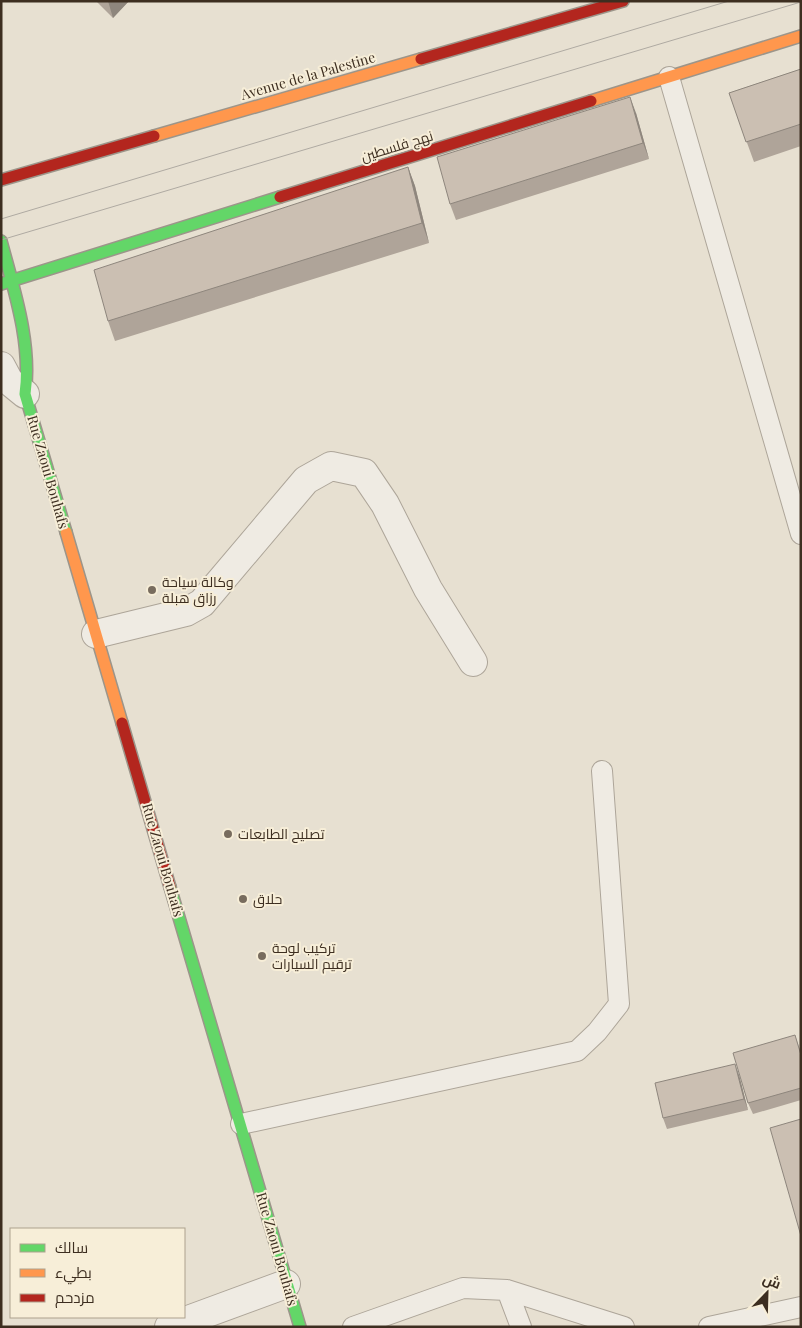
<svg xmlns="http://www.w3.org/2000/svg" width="802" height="1328" font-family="'Playfair Display',Cairo,serif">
<rect width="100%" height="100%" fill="#e7e0d1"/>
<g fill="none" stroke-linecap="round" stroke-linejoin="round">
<defs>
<path id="lane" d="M669,77l132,457
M241,1124l336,-73 20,-19 22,-28 -17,-233
M507,1290l14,37
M353,1327l110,-39 44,2 117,37
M709,1327l92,-20"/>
<path id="street" d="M1,366l8,15 16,13
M96,634l90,-22 16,-9 104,-123 25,-14 33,7 21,31 43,85 45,73
M169,1327l117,-43"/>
<path id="fast" d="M1,241c13,49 31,102 24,153l41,138
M1,284l279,-87
M170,887l130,440"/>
<path id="slow" d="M591,101l210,-65
M154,136l267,-77
M66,532l56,191"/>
<path id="jam" d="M421,59l202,-58
M1,180l153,-44
M280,197l311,-96
M122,723l48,164"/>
</defs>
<!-- lane casing -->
<use href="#lane" stroke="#ada599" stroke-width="22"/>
<!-- street casing -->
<use href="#street" stroke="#ada599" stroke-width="30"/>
<!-- fast casing -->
<use href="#fast" stroke="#9c958a" stroke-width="14"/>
<!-- slow casing -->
<use href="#slow" stroke="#9c958a" stroke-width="14"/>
<!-- jam casing -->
<use href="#jam" stroke="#9c958a" stroke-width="14"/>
<!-- lane -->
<use href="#lane" stroke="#efebe3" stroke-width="20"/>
<!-- street -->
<use href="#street" stroke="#efebe3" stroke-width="28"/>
<!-- fast -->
<use href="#fast" stroke="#63d668" stroke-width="11"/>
<!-- slow -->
<use href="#slow" stroke="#ff974d" stroke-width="11"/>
<!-- jam -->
<use href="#jam" stroke="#b3261e" stroke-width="11"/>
<!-- tram -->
<path stroke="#afaaa2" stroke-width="1" d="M1,219l728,-218
M1,240l800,-238"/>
</g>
<!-- wall -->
<path fill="#afa499" d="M96,1h33l-16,17z
M801,69v77l-47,16 -25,-69z
M636,113l13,46 -193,61 -6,-16z
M408,167l7,19 14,57 -314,98 -7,-20z
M795,1035l6,18v47l-48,14 -5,-11z
M739,1075l9,35 -81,19 -4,-11z"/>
<!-- shaded-wall -->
<path fill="#8e867d" d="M108,1h21l-16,17z
M630,97l6,16 13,46 -6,-16z
M408,167l7,19 14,57 -7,-20z
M735,1064l4,11 9,35 -4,-11z"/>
<!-- building -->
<path fill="#cbbfb2" stroke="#8e867d" d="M801,69v55l-55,18 -17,-49z
M630,97l13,46 -193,61 -13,-47z
M408,167l14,56 -314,98 -14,-51z
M795,1035l6,20v33l-53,15 -15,-50z
M735,1064l9,35 -81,19 -8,-35z
M801,1119v117l-31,-108z"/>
<!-- markers -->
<g fill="#786c5e" stroke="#f7eed8" stroke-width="2">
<circle cx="152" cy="590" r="5"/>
<circle cx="228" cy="834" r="5"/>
<circle cx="243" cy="899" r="5"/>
<circle cx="262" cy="956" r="5"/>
</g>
<g text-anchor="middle" stroke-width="4" stroke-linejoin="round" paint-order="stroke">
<!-- street labels -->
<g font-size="14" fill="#3d2e20" stroke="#f7eed8">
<text transform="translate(308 76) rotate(-16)" y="5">Avenue de la Palestine</text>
<text transform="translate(397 146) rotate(-17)" y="5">نهج فلسطين</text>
<text transform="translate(48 472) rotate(74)" y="5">Rue Zaoui Bouhafs</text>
<text transform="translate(163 860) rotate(74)" y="5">Rue Zaoui Bouhafs</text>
<text transform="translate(277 1249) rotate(74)" y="5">Rue Zaoui Bouhafs</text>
</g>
<!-- poi labels -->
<g font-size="14" fill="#3d2e20" stroke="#f7eed8" text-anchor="start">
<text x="162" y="587">وكالة سياحة<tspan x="162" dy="16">رزاق هبلة</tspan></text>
<text x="238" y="839">تصليح الطابعات</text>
<text x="253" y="904">حلاق</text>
<text x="272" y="953">تركيب لوحة<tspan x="272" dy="16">ترقيم السيارات</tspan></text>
</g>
</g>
<!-- border -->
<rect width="802" height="1328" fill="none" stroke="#3d2e20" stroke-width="5"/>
<!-- legend -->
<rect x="10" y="1228" width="175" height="90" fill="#f7eed8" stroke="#ada18e"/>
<rect x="20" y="1244" width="25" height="8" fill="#63d668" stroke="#ada18e"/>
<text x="55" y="1253" font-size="15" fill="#3d2e20">سالك</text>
<rect x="20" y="1269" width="25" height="8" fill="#ff974d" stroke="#ada18e"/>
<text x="55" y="1278" font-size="15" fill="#3d2e20">بطيء</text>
<rect x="20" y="1294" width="25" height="8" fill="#b3261e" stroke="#ada18e"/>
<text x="55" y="1303" font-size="15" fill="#3d2e20">مزدحم</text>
<!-- north arrow -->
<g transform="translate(767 1293) rotate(23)" stroke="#f7eed8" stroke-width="4" paint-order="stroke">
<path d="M0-4L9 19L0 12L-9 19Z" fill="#3d2e20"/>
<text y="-8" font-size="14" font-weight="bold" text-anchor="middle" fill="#3d2e20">ش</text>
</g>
</svg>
